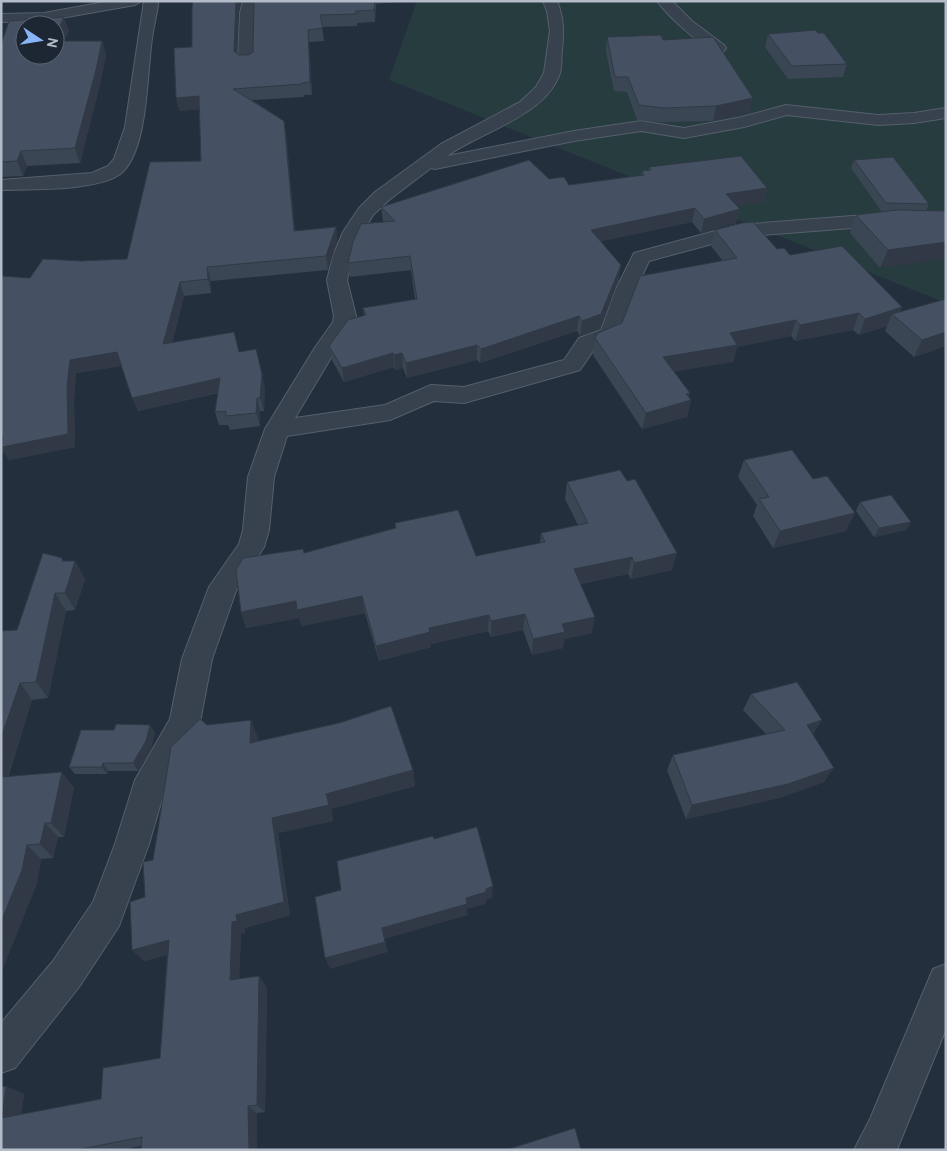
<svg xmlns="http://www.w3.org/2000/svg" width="947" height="1151" font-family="Overpass,sans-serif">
<rect width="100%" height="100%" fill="#242f3e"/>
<!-- green -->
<path fill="#263c3f" d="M417,1h529v302l-557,-223z"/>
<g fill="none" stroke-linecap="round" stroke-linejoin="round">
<defs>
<path id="street" d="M110,1h32l-7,4 -91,16 -43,1v-8l43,-1z
M144,1h14v4c-2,14 -6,28 -7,42 -4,32 -4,109 -32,128 -25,16 -87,14 -118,15v-10l91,-7 16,-7 6,-7 11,-32z
M243,1h14l-3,12v50l-3,3h-10l-3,-3 2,-50z
M543,1h14c7,17 7,32 5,49 -1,8 0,16 -2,23 -14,43 -80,59 -113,83l127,-25 67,-10 43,7 58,-11 44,-12 92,10 36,-2 32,-5v10l-32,5 -36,2 -91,-10 -43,12 -60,11 -43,-7 -67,10 -139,28 -4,-1 -42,32 -16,15 -10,17 -10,24 -6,24 9,36 -1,7 -20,28 -40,67 90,-13 46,-20 33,2 100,-27 15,-22 22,-8 15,-41 18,-36 103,-28 141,-11 68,1v12l-68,-1 -140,11 -89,24 -13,28 -15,45 -3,5 -23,9 -15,22 -116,33 -30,-2 -44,19 -103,16 -13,41 -5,53 -5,17 -28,44 -24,68 -12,63 -34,63 -17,59 -30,82 -40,61 -64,81 -14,5v-50l52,-62 40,-59 22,-58 20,-64 35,-61 12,-60 27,-72 30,-43 4,-14 5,-53 17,-48 49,-80 19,-27 1,-6 -7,-36 6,-24 10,-24 16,-24 16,-16 66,-48 79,-42 16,-15 8,-14 6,-42 -3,-20z
M657,1h15l20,20 32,24 2,3 -2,3c-16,4 -57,-36 -67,-50z
M946,964v65l-48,118 -1,3h-43l16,-31 63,-150z"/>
</defs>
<!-- street casing -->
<use href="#street" stroke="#565f6c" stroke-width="2"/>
<!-- street -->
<use href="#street" fill="#38414e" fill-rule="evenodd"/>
</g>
<!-- wall -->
<path fill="#3b4654" d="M193,1h49l-4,12 -1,40 2,2h10l4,-3 1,-51h153l-31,3 -1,18 -18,1v3l-35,1 2,14 -15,1 3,53h-8v2l-52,3 32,21 2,13 9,97 41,-4 1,14 -9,29 -117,11v12l-27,3 -12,47 67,9 26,36 -1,23h-4v15l-30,4 -2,-5h-9l-4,-13 3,-19 -80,18 -17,-45 -45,7 -2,27 1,47 -66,13 -5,-8 26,-174 51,-17 46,-2 74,-98 -2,-52 -20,2 13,-64z
M69,31l-5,10h38l4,14 -6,29 -20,79 -53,3 -4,10 -22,1v-132z
M768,34l79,30 -4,13 -55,2 -23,-32z
M607,37l56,3 87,73 -37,8 -51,1 -25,-2 -10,-28 -13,-1 -8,-40z
M854,160l75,44 -3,7 -46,57 -30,-35 6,-18 26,-3 -31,-44z
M649,167l118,21 -3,14 -27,4 3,3 -4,14 -35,10 -9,-11 -91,19 18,38 -19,50 -20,7 -3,-5 -97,32 -3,-3 -70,18 -4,-10 -8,2 -1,-3 -50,15 -12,-22 -3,-14 35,-31 -1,-7 52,-9 -4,-29 -61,7 -2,-14 36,-41 -1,-1 -2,-14 168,-28 20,6 72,-10 1,-4h6z
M715,230l62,19 125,58 -2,5 46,-13v47l-32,11 -29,-26 2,-5 -28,9 -6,-5 -58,11 -4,-5 -54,11 -4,15 -59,9 17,29 -4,17 -45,12 -49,-74 2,-17 27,-15 100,-63 -11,-14z
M744,460l69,19 33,52 -73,17 -20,-32 4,-11 -19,-28z
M567,482l105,88 -41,9 -3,-5 -48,10 12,49 -28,6 -1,9 -31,7 -9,-25 -32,7 -3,-6 -57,13v3l-52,14 -14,-48 -63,13 -3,-8 -53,10 -5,-16 63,-59 91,-25v-5l81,33 64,-13 1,-10 37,-8 -13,-26z
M860,502l51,20 -5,8 -32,7 -18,-26z
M64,561h11l10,18 -10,31 -9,1 -18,87 -16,2 -24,77 66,10 -10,50h-6l-5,21 -12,1 -4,24 -36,90v-342l16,-1z
M751,694l62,40 11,48 -45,16 -93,21 -19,-49 6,-15 93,-21 -23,-24z
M150,725l5,8 -4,16 -13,22h-30l-1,3h-32l-6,-7 45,-37z
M207,725l51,12v5l155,28 2,16 -84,23 2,12 -55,12 12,82 -45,13v5l-4,1 -2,45 28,8 -2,125 -8,1v37h-116v-4l-21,4h-119l23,-56 -3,21 80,-16 59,-41 7,-103 -23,6 -12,-11 13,-53 8,-37z"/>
<!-- shaded-wall -->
<path fill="#303945" d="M236,1h6l-4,12 -2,50 -2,-12z
M375,1v21l-1,-12z
M64,17l5,14 -11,24 -3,-8v-10z
M308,30l1,12 3,53 -2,-13z
M102,41l4,14 -6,29 -20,79 -5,-15z
M199,96l3,13 -23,2 -3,-13z
M753,98l-3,15 -37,8 3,-15z
M284,121l2,13 10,111 -2,-14z
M21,151l6,15 -4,10 -6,-15z
M767,188l-3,14 -41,6 3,-14z
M695,208l-3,14 -103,22 2,-14z
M740,209l-4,14 -35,10 3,-14z
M336,227l1,14 -9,29 -2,-14z
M946,242v17l-66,9 8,-18z
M621,265l-2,14 -19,50 -20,7 2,-15z
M207,267l4,14v12l-3,-14z
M180,282l4,14 -16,62 -5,-14z
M902,307l-5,12 -5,-5 -5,12 -28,9 6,-16z
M859,313l-6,17 -58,11 5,-16z
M579,316l-2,15 -97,32 1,-14z
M796,320l-5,16 -54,11 -4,15 -73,12 3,-17 67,-24z
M946,332v14l-32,11 8,-17z
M477,345v15l-70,18 -1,-15z
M117,352l5,14 -46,7 -2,27 1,47 -66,13 -5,-8h-3v-15l66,-51 3,-26z
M393,353l1,14 -50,15 -2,-14z
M402,353l1,15 -8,2 -1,-15z
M262,374l3,14 -1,23 -4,-13z
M220,378l4,13 -86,20 -6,-13z
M690,393l-2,8 3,-1 -4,17 -45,12 4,-16z
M257,398l3,13v15l-4,-13z
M855,513l-9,18 -73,17 7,-17z
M911,522l-5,8 -32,7 5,-9z
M677,553l-5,17 -41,9 3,-16z
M632,557l-4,17 -56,11 2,-16z
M62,558l9,15 4,-12 10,18 -10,31 -10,-17 -3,-32z
M55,593l11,18 -18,87 -12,-16z
M362,596l3,17 -63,13 -3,-8 -53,10 -5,-16 55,-11z
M525,614l-2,16 -32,7v-16z
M489,615l-1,16 -57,13v3l-52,14 -3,-15 53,-18z
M595,617l-3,16 -28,6 -1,9 -31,7 1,-16 29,-15z
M20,683l12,17 -30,93 -1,-1v-54z
M251,720l7,17 -1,23 -7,-17z
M822,720l-9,15 -6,-10z
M150,725l5,8 -4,16 -13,22 -5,-8z
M103,763l5,8 -1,3 -5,-7z
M834,768l-10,14 -45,16 -93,21 6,-14z
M413,770l2,16 -84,23 2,12 -55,12 12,82 -45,13v5l-4,1 -3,57 -8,-11 2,-58 4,-7 36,-97 54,-24z
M62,772l12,15 -10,50 -13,-14z
M45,823l13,14 -5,21 -13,-14z
M27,845l14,14 -4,24 -36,90v-51z
M493,886l-1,12 -6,2v4l-19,5 1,6 -83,24 3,13 -58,17 -5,-11 57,-30 84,-30z
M169,940l10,12 -35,9 -12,-11z
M259,976l8,11 -2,125 -8,-7z
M6,1086l18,8 -4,31 -18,-7z
M248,1106l9,7v37h-8z"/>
<!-- building -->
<path fill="#455162" stroke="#303945" d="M193,1h43l-2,50 5,4h10l4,-3 1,-51h121l-1,9 -18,1v3l-36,1 3,13 -15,2 2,52 -8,1v1l-69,5 51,32 10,110 42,-4 -10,29 -119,11 1,12 -28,3 -17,62 71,-12 5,20 17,-3 6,25 -2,24h-3l-1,15 -30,3v-5l-11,1 5,-34 -88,20 -15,-46 -47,8 -3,26 1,48 -66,13 1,-10h-2v-161l29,2 13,-19 38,2 46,-2 23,-97 51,-1 -2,-65 -23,2 -2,-50 18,-1v-40z
M64,17l-9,20v-12h-30v30h30v-14h47l-6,29 -21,78 -54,3 -4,10 -16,1v-117l8,-24z
M815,30l3,3h6l23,31 -55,2 -24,-32z
M661,35l2,5 50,-3 40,61 -37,8 -52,2 -25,-3 -11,-28h-13l-8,-40z
M741,156l26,32 -41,6 14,15 -36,10 -9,-11 -104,22 30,35 -20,49 -19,7 -3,-5 -98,33 -4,-4 -71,18 -4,-10 -8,2 -1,-2 -51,15 -13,-22 19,-26 18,-5 -3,-7 54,-9 -7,-43 -62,7 5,-21 8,-18 34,-3 -14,-14 148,-47 20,19 15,-2 5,8 75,-10 -2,-4 9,-1 -2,-3z
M893,157l36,47 -43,-1 -32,-43z
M897,210l49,1v31l-58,8 -32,-35z
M753,222l24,27 7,-1 6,7 52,-9 60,61 -37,12 -6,-6 -59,12 -4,-5 -66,13 7,12 -74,12 27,36 -4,1 5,6 -45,13 -51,-75 3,-5 24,-10 18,-47 97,-18 -22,-28 27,-7z
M946,299v33l-24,8 -30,-26z
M792,450l21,29 14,-3 28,37 -75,18 -21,-32 10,-2 -25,-37z
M620,470l7,11 8,-2 42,74 -43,10 -2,-6 -58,12 21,48 -33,7 3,8 -32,7 -8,-25 -34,7 -2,-6 -60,13 1,4 -54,14 -14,-50 -65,14 -1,-9 -55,11 -5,-42 7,-12 60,-9 1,4 92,-25 -1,-5 63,-13 18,46 69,-14 -4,-9 47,-10 -21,-41z
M891,495l20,27 -32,6 -19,-26z
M43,553l19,5v3h13l-10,32h-10l-19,89 -16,1 -19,55v-107l16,-1z
M797,682l25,38 -15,5 27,43 -46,16 -96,21 -19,-50 112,-25 -34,-36z
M391,706l22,64 -87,24 3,11 -57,13 12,84 -48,13 1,6 -5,1 -2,58 29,-4 -2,129 -9,1 1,44h-108l1,-13 -66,13h-75v-63l5,-1 -4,32 99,-19 2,-31 57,-10 9,-118 -37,10 -2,-48 15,-5 -2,-35 10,-2 18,-113 29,-28 7,6 44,-5 -1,23 89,-20z
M116,724l34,1 -4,16 -13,22h-30l-1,4h-33l12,-37h33z
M62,772l-11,51h-6l-5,21 -13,1 -5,25 -21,52v-145z
M477,827l16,59 -7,3v3l-20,6 1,6 -85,24 3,14 -60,16 -10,-61 26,-7 -4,-29 96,-25 1,3z
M575,1128l6,22h-75z"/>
<!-- border -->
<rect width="947" height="1151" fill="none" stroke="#b4bcc9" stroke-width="5"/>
<!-- north arrow -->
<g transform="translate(40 40) rotate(102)"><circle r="24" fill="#1d2633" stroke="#59626f"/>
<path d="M0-4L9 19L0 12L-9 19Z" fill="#8ab4f8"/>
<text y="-8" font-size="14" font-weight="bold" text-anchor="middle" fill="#b4bcc9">N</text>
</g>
</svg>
